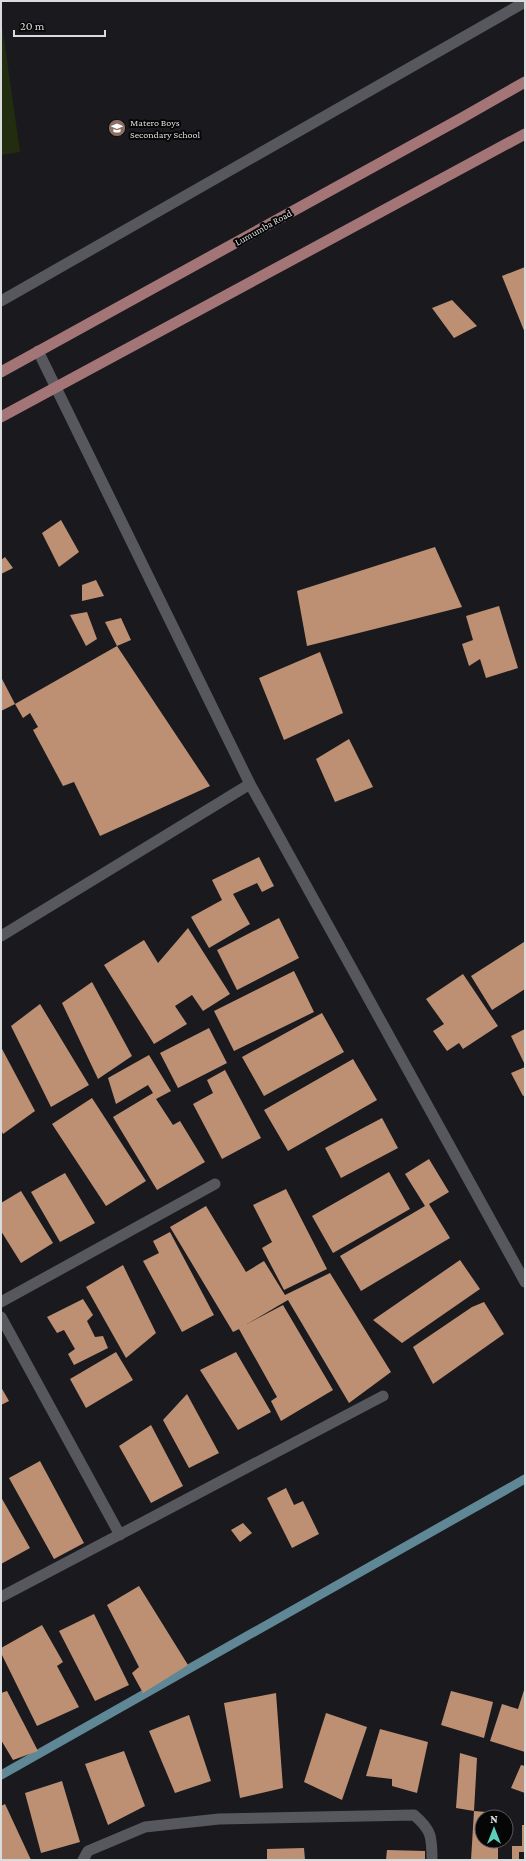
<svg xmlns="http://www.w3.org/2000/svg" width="526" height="1861" font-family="'Crimson Pro',serif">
<rect width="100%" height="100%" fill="#1a1a1e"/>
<!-- green -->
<path fill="#222d0f" d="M1,18l19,134 -19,3z"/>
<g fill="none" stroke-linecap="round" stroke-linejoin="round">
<!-- stream -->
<path stroke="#608796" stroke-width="9" d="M1,1775l524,-296"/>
</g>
<!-- building -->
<path fill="#bd9074" d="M525,267v66l-23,-57z
M452,300l25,26 -23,12 -22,-30z
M61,520l18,32 -20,15 -17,-34z
M435,547l27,60 -155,39 -10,-55z
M5,557l8,11 -12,6v-14z
M96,580l8,16 -22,5v-16z
M499,606l19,62 -32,10 -6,-19 -11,7 -7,-22 11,-4 -7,-24z
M87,612l10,27 -11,7 -16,-31z
M121,618l10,22 -14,6 -12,-24z
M117,646l93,140 -110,50 -26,-54 -11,4 -30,-56 5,-3 -8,-14 -7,5 -8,-14z
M320,652l23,61 -59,27 -25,-62z
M1,677l14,27 -14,7z
M349,739l24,48 -38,15 -19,-43z
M259,857l15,29 -12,6 -5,-9 -24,11 17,30 -41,24 -18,-31 31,-17 -10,-20z
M279,918l20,40 -62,32 -20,-40z
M188,928l42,66 -27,17 -11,-16 -17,11 12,18 -33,20 -50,-79 40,-25 14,23z
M524,942l1,3v44l-33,21 -21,-34z
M294,971l20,41 -80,39 -20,-40z
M463,974l35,52 -35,23 -4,-6 -12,8 -14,-20 11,-7 -18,-25z
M92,982l40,74 -34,23 -36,-76z
M40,1004l49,81 -38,22 -40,-81z
M322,1013l22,39 -80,44 -22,-39z
M209,1028l18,35 -49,25 -18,-35z
M525,1029v36l-14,-29z
M1,1047l34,64 -32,23 -2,-4z
M149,1055l22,36 -15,8 17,26 7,-4 25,41 -48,28 -44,-73 40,-24 -5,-8 -32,19 -8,-26z
M353,1059l24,41 -89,51 -24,-41z
M525,1067v28l-2,1 -12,-23z
M225,1070l36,68 -39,21 -29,-55 20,-11 -6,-13z
M92,1098l54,83 -40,25 -54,-82z
M382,1118l16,30 -57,30 -16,-30z
M429,1159l20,33 -20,12 21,34 -89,53 -21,-35 85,-50 -20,-32z
M389,1172l21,37 -77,44 -21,-37z
M65,1173l30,50 -35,19 -29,-50z
M286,1189l41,80 -43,21 -22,-42 10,-6 -19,-37z
M21,1191l32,52 -32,20 -20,-32v-28z
M206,1206l40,66 18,-11 21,34 45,-22 61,99 -42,31 -61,-103 -41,24 36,-19 50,85 -52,31 -10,-20 6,-4 -38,-68 -6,3 -63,-105z
M170,1232l44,83 -32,17 -39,-71 16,-8 -6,-12z
M460,1260l20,29 -78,54 -29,-23z
M123,1265l33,68 -30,25 -40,-71z
M83,1299l10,16 -6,6 8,16 8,-1 5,12 -34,17 -6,-11 7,-5 -11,-19 -7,3 -10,-16z
M484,1302l20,32 -71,50 -20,-37 59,-40z
M116,1352l17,28 -47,28 -16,-29z
M236,1352l35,60 -33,18 -38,-60z
M1,1387l8,14 -8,4z
M187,1394l32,59 -30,15 -26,-48z
M151,1425l32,61 -32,17 -32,-57z
M40,1461l44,82 -30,16 -45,-81z
M286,1488l8,17 9,-4 16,33 -27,14 -25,-50z
M1,1497l29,51 -29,16z
M243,1523l9,10 -12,9 -9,-12z
M139,1586l49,79 -45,28 -11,-20 7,-6 -32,-62z
M94,1614l35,71 -34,16 -36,-70z
M42,1625l21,37 -6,4 22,41 -42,19 -36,-73v-5z
M525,1687v65l-35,-11 12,-37 16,5z
M7,1691l31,60 -25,9 -12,-20v-47z
M451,1691l42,11 -9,36 -43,-13z
M276,1693l7,95 -43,10 -16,-95z
M326,1713l41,14 -25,73 -38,-18z
M189,1715l22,66 -36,12 -26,-62z
M380,1729l48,13 -11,51 -25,-7v-7l-26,-3z
M124,1751l21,55 -37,19 -23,-61z
M460,1753l17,5 -3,53 25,2v4h-17v24h16v19h-27l3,-49 -18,-3z
M521,1765l4,1v27l-14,-5z
M62,1781l18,61 -39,11 -16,-60z
M5,1804l26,56h-30v-54z
M522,1825h3v27h-6v8h-7v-14h10z
M304,1848l1,12h-38v-11z
M387,1850l38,1v9h-39z"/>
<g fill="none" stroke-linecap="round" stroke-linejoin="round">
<!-- service -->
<path stroke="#57585d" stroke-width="11" d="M1,301l524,-299"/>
<!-- minor -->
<path stroke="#57585d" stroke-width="11" d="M38,351l212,433 275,498
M1,936l249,-152
M1,1302l214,-118
M1,1317l119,218
M1,1597l382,-201
M83,1860l5,-9 57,-24 74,-8 195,-4c18,15 18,23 18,45"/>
<!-- primary -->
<path stroke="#a47577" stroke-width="11" d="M1,372l459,-253 65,-37
M1,417l524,-283"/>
</g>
<!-- icons -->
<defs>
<symbol id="school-disc" viewBox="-11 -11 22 22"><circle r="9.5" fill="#8d6e63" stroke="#060607"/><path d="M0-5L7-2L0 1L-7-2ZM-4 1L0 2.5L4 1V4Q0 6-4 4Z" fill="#fff"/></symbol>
</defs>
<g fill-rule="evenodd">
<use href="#school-disc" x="107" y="118" width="20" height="20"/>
</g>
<g text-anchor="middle" stroke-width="4" stroke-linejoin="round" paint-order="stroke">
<!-- poi labels -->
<g font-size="10" fill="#dadbdd" stroke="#060607" text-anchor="start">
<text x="130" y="126">Matero Boys<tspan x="130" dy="12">Secondary School</tspan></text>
</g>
<!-- street labels -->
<g font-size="10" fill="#dadbdd" stroke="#060607">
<text transform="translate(263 227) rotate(-29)" y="4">Lumumba Road</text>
</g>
</g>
<!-- border -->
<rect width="526" height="1861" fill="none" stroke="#dadbdd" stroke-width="4"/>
<!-- north arrow -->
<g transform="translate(494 1829)"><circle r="19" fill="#060607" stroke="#5b5b5d"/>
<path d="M0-3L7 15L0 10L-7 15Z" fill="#5dceb9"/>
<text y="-6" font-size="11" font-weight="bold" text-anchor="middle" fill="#dadbdd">N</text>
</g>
<!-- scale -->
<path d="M14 30v6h91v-6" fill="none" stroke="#dadbdd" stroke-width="2"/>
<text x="20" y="30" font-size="12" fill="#dadbdd" stroke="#060607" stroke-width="3" paint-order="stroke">20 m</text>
</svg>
